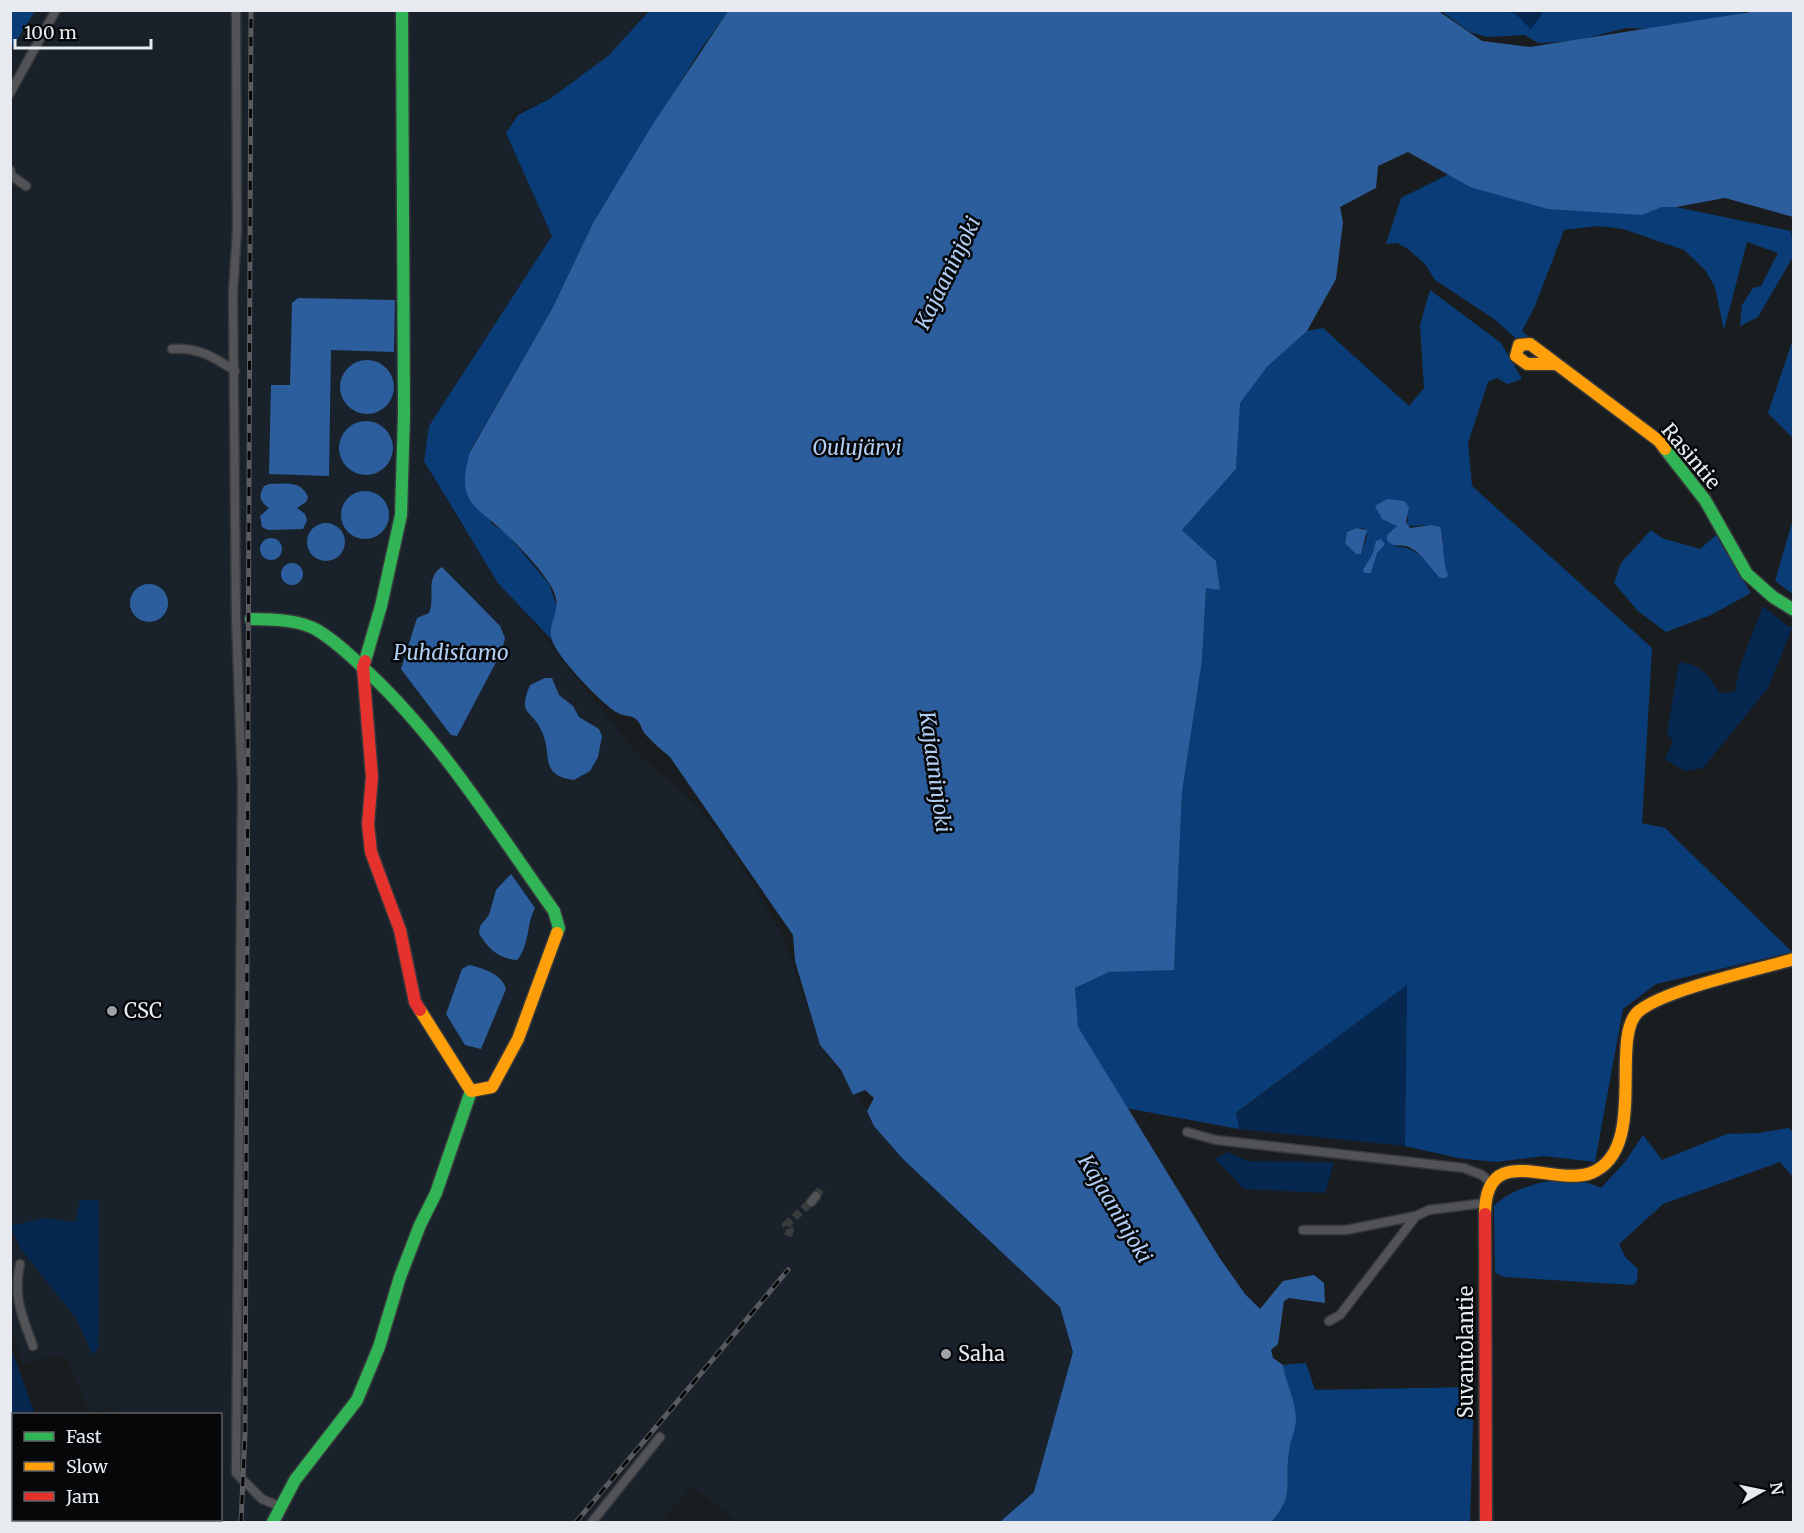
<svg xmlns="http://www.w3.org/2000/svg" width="1804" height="1533" font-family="Merriweather,serif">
<rect width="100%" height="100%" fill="#1a1d20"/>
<!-- built -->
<path fill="#19212b" d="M11,11h636l-39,45 -57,42 -36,14 -9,22 46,102 -123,190 -5,35 34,59 86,117 89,112 67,60 53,74 32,59 35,103 83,114 157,148 13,45 -39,140 -34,30h-262l-46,-36 -31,36h-504l-1,-2h64v-106h-104l-3,-6 -23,5 -23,-54 -10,-5 -34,11 -12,-36z"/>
<!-- green -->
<path fill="#052750" d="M1505,11h39l-13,18 -15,-15z
M1763,606l26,21 4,-1 -25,62 -65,80 -18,3 -20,-12 8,-18 -6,-8 12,-71c21,2 31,13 40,31l16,-1 4,-23z
M1407,984l-2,162 -166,-17 -3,-15z
M1228,1152l20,9 86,1 -9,31 -81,-4 -29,-30z
M80,1200h19l-1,148 -5,7 -17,-37 -56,-70 -9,-22 33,-8 32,4z
M11,1349l24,65h-21v106h60l1,2h-61l-4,-10z"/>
<!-- forest -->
<path fill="#0a3d78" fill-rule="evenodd" d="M11,10l24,1 -24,38 -1,-38z
M649,11h79l-29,41 -106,171 -40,84 -83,144 21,72 15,10 43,51 9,26 -6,17v13l-54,-57 -74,-122 5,-35 123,-190 -46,-103 12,-18 33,-17 57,-42z
M1441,11h64l11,3 15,15 13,-18h202l-8,4 -83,14 -29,-1 -51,13 -37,2 -13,-8 -38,2 -17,-5z
M1449,174l21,13 149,26 23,2 20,-8h14l115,24 3,24 -36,62 -18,9 2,-21 11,-17 8,-2 17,-33 -31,-11 -23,88 -9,-43 -10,-17 -21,-20 -61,-21 -25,-3 -34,4 -29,76 -13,25 16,14 -18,-3 -26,-23 -59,-39 -10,-16 -17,-15 -11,-6 -11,1 15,-46z
M1430,290l71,53 21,36 -14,5 -11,-6 -9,4 -20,61 4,43 180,162 -10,175 23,5 127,124 -136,32 -33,25 -28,153 -51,-6 -48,6 -38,-4 -53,-12 2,-161 -171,128 3,16 -113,-21 -49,-81 -2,-39 34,-16 65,-3 8,-177 20,-131 4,-74 14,3 -4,-29 -34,-31 54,-61 3,-66 28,-36 40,-36 16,-3 86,78 15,-18 -4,-63zM1408,515l-1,11 24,-1 12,11 -1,21 6,18h-11c-6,-14 -27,-31 -42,-28l-5,-15 7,-4 -2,-4zM1357,528h7l3,8 -6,18h-5l-11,-11 2,-11z
M1793,339v99l-25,-25z
M1793,519l1,75h-1l-18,-13z
M1651,530l11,8 38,11 16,-14 35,58 -40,22 -45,17 -28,-21 -24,-28 7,-20z
M1789,1128l4,4v45l-13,-15 -117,42 -44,40 7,14 12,11 -1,12 -4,4 -129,-8 -9,-4 -1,-67c25,-24 76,-34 107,-18l24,-26 18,-27 19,25 65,-26 32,-1z
M1306,1363l9,27 159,-3 -4,135h-199c25,-27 13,-39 18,-70 1,-10 6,-21 6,-32 1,-19 -9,-37 -12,-55z"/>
<!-- water -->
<path fill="#2c5e9e" d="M1437,10l45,31 48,6 227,-36h36v206l-68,-19 -49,9h-14l-20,8 -94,-6 -78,-22 -62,-35 -30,14 -2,22 -36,19 3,15 -7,57 -29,52 -40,36 -27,36 -4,66 -54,61 34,31 4,29 -14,-2 -4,73 -20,131 -8,178 -65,2 -34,16 3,39 141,230 26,37 15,15 23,-28 31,-6 10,8 1,20 -36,-5 -5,3 -6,43 -7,6 2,8 10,7c3,18 13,36 13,55 -1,11 -6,22 -7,32 -5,31 7,43 -18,70h-271l34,-30 39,-140 -13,-45 -157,-148 -29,-33 -7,-15 7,-13 -9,-8 -12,5 -12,-25 -21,-25 -25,-84 -2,-26 -123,-178c-8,-7 -17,-14 -24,-22 -4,-4 -5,-11 -9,-15 -6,-6 -11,-3 -17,-6 -15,-6 -64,-58 -68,-74 -6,-21 15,-30 -3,-57 -11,-17 -28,-35 -42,-48 -32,-31 -52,-31 -37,-83l83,-145 40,-84 60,-99 75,-113z
M298,298l97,2 -1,52 -63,-2 -2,126 -60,-2 2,-89h19l2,-82z
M340 387a27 27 0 1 1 54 0a27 27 0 1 1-54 0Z
M339 448a27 27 0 1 1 54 0a27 27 0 1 1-54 0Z
M269,484c16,0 32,-4 39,13l-2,5 -9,6 8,6 2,6 -4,9 -35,1 -6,-3 -2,-11 9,-8c-9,-6 -11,-12 -5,-22z
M341 515a24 24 0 1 1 48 0a24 24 0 1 1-48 0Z
M1387,499l17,2 5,6 -3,15 4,6 21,-3 9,2c5,17 1,29 8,48l-2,3h-6c-9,-9 -18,-25 -31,-31 -9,-4 -15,2 -22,-7v-5l10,-9 -15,-7 -7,-13z
M307 542a19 19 0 1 1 38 0a19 19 0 1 1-38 0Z
M1357,528l10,2 -6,24h-5l-11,-11 2,-11z
M260 549a11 11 0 1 1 22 0a11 11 0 1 1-22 0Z
M1381,539l4,5 -8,9 -6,20h-7l-1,-3 10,-17 3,-12z
M281 574a11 11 0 1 1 22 0a11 11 0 1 1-22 0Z
M442,567l58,59 5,12 -3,13 -45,85 -6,-1 -7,-9 -43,-57 16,-51 12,-5c7,-16 -5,-35 13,-46z
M130 603a19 19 0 1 1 38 0a19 19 0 1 1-38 0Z
M545,678h7l7,17 14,11 6,11 20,12 3,7 -4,21 -8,14 -16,9c-36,-5 -21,-25 -32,-48 -10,-24 -25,-15 -12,-47z
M511,874l24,34c-9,17 -5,37 -18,52 -18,-1 -30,-12 -38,-27l1,-7 9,-11 7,-25z
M469,965c14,3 33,9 37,24l-25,60 -16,-4 -19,-31 16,-45z"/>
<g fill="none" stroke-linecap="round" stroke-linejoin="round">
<!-- street-tunnel -->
<path stroke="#393c3f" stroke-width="8" stroke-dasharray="8 4" stroke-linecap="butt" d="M816,1196l7,-10
M788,1236l2,-6 -4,-5 25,-23"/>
<defs>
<path id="street" d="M236,10l1,221 -4,62 3,324 6,168 -6,688 26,26 19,8
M10,93l46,-83
M10,170l2,6 14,10
M172,349c26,-2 42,8 63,22
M1187,1132l29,8 248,28 18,7 10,9
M811,1202l5,-6
M1303,1230h43l70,-14
M20,1264c-7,33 2,52 13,82
M1329,1321l11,-6 76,-99 13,-6 56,-7
M592,1522l68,-85"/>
<path id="fast" d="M1665,449l40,51 42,74 26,23 21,13
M251,619c23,1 46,0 66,11 20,12 37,29 53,44 73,69 126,156 184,237l5,17 -2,5
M365,661l16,-55 20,-91 3,-100 -2,-405
M273,1522l22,-42 62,-80 22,-53 21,-70 20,-52 16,-32 35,-102"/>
<path id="slow" d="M1554,364h-27l-11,-8 3,-11 11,-1 129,97 6,8
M420,1010l51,81 21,-4 26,-48 39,-106
M1485,1214c0,-74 68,-27 106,-41 59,-23 17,-137 48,-162 27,-22 118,-41 155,-52"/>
<path id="jam" d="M365,661l-2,6 9,110 -4,47 3,28 29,78 15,72 5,8
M1485,1214l1,308"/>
</defs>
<!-- street casing -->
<use href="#street" stroke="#37383b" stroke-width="11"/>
<!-- fast casing -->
<use href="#fast" stroke="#37383b" stroke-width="15"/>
<!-- slow casing -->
<use href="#slow" stroke="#37383b" stroke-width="15"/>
<!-- jam casing -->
<use href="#jam" stroke="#37383b" stroke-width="15"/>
<!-- street -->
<use href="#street" stroke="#515356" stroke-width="8"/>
<!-- fast -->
<use href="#fast" stroke="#30b455" stroke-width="12"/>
<!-- slow -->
<use href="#slow" stroke="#ff9f0a" stroke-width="12"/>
<!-- jam -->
<use href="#jam" stroke="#e5322d" stroke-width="12"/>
<defs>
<path id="rail" d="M241,1522l4,-88 6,-1424
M576,1522l212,-252"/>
</defs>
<!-- rail casing -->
<use href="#rail" stroke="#5a5b5e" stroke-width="5"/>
<!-- rail -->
<use href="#rail" stroke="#050709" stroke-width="3" stroke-dasharray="9" stroke-linecap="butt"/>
</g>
<!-- markers -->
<g fill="#9fa3a7" stroke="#050709" stroke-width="2">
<circle cx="112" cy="1011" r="6"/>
<circle cx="946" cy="1354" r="6"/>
</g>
<g text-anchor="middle" stroke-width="5" stroke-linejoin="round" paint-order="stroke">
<!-- street labels -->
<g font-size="20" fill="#e7ebf0" stroke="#050709">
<text transform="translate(1691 456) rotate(50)" y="7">Rasintie</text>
<text transform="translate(1466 1352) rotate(-90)" y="7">Suvantolantie</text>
</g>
<!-- poi labels -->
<g font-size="20" fill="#e7ebf0" stroke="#050709" text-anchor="start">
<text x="124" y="1018">CSC</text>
<text x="958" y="1361">Saha</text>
</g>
<!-- water labels -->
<g font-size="21" font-style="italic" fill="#b1cdf4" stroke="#050709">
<text transform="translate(948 273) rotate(-64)" y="7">Kajaaninjoki</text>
<text x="857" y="455">Oulujärvi</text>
<text x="451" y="660">Puhdistamo</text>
<text transform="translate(935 772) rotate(82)" y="7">Kajaaninjoki</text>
<text transform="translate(1115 1209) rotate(59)" y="7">Kajaaninjoki</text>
</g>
</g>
<!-- border -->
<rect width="1804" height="1533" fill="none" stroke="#e7ebf0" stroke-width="24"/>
<!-- legend -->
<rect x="12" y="1413" width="210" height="108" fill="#050709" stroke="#5f6265" stroke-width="1.5"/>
<rect x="24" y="1432" width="30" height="9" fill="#30b455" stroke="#5f6265" stroke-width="1.5"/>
<text x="66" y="1443" font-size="18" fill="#e7ebf0">Fast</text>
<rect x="24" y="1462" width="30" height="9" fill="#ff9f0a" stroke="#5f6265" stroke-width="1.5"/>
<text x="66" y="1473" font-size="18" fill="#e7ebf0">Slow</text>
<rect x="24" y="1492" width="30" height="9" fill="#e5322d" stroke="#5f6265" stroke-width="1.5"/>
<text x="66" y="1503" font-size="18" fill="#e7ebf0">Jam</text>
<!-- north arrow -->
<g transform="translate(1762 1491) rotate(81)" stroke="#050709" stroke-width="4.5" paint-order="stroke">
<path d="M0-4.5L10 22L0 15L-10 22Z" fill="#e7ebf0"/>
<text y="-9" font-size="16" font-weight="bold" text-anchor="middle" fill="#e7ebf0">N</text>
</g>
<!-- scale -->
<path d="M15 39v9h136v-9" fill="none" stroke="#e7ebf0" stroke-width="3"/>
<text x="24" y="39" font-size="18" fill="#e7ebf0" stroke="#050709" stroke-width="4.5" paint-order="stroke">100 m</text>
</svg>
